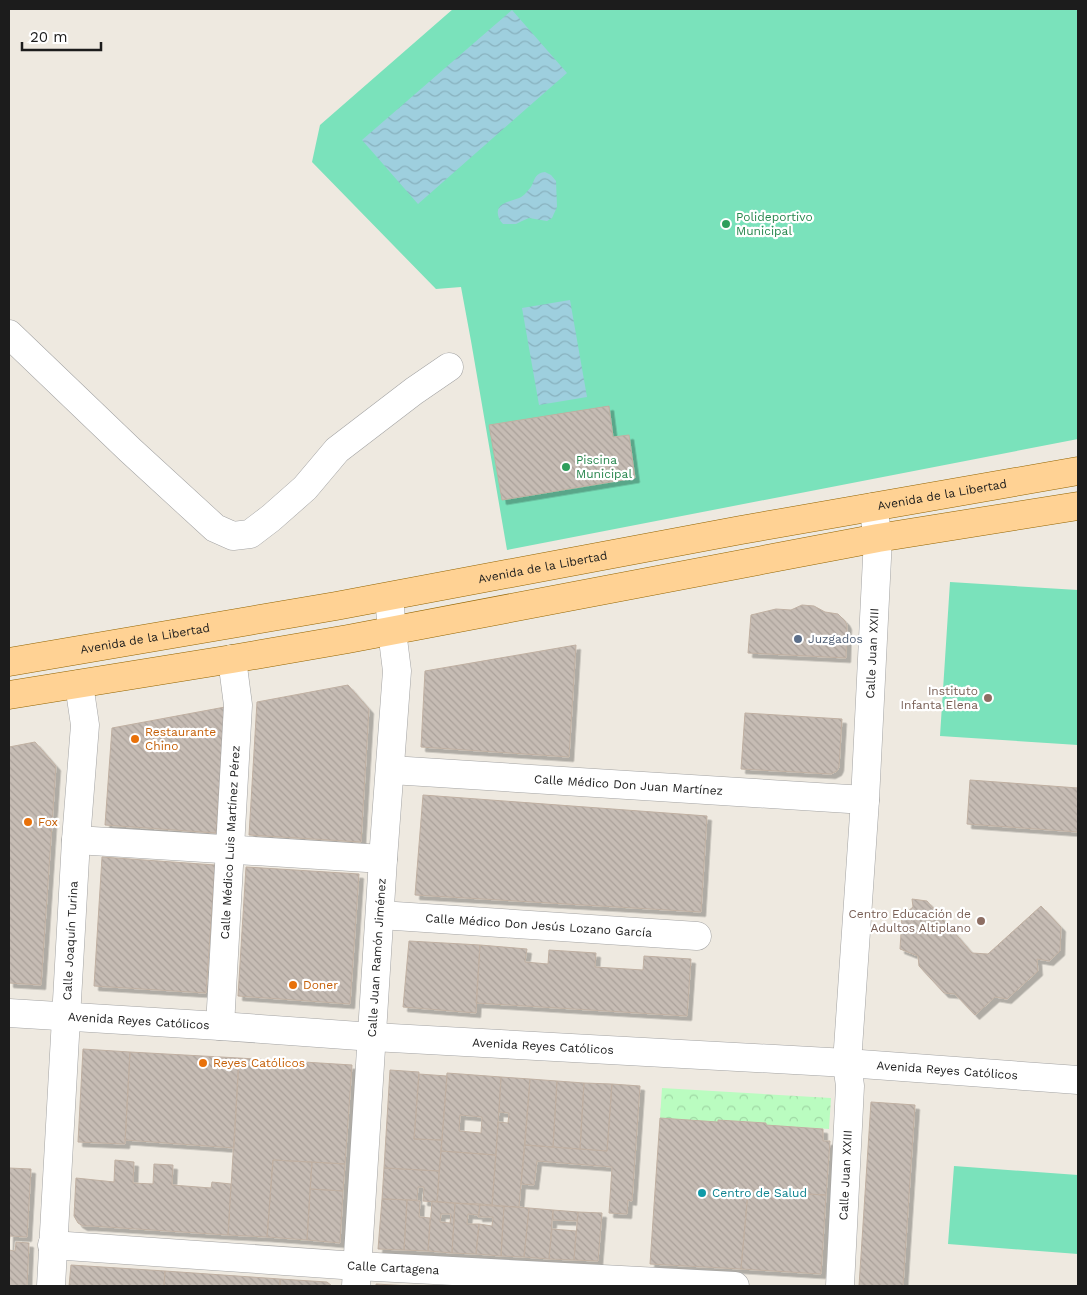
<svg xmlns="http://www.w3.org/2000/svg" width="1087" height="1295" font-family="'Work Sans',sans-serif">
<defs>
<pattern id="park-crowns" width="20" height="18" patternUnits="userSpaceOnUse" patternTransform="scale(1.25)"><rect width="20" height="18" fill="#bafcc0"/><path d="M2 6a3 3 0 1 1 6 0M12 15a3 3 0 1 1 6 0" fill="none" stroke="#9fd7a4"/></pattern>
<pattern id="water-waves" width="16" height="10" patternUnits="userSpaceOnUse" patternTransform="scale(1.25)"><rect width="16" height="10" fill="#9ecfde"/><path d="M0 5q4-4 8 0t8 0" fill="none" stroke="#88b1be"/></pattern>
<pattern id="building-back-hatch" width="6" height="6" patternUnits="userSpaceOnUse" patternTransform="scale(1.25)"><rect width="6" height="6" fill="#c6bcb4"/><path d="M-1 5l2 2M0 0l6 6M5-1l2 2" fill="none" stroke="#aaa19a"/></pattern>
<filter id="shadow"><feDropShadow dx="4.5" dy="4.5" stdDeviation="0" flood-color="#0004"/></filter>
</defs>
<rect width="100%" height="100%" fill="#eee9e0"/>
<!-- park -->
<path fill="url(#park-crowns)" d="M662,1088l169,10 -2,31 -63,-4v-2l-47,-3 -1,2 -58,-4z"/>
<!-- pitch -->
<path fill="#7ae2bb" d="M453,9h625v430l-571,111 -36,-209 -10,-54 -25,2 -124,-127 8,-37z
M950,582l128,8v155l-138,-9z
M954,1166l124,9v79l-130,-10z"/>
<!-- water -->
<path fill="url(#water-waves)" d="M512,10l55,63 -149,131 -56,-64z
M545,172l6,3 5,6 1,26 -5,11 -5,3 -18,-3 -7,3 -6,3h-13c-6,-6 -8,-16 0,-20 7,-4 16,-4 22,-10 2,-3 6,-6 7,-9 3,-7 4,-12 13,-13z
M570,300l17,97 -48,8 -17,-97z"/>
<!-- building -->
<path fill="url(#building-back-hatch)" stroke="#c0b0a2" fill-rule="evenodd" filter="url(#shadow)" d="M609,406l4,31 16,-2 6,43 -133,22 -13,-75z
M802,605l12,1 11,6 13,2 7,7 2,4 -1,33 -98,-5 3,-38 25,-6 15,1z
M576,645l-7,112 -148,-10 4,-76z
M348,685l21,24 -8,133 -112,-7 8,-133z
M225,707l-9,126 -111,-8 7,-97z
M745,713l97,6 -3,48 -2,4 -6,3 -90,-5z
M35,742l21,24 -15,219 -32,-2v-236z
M970,780l108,8v44l-111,-8z
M423,795l284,21 -6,96 -286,-17z
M102,857l113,8 -9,128 -112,-7z
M246,867l113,7 -9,130 -112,-8z
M912,899l15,2 45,52 16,1 53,-48 20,21 -1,24 -11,10 -12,-2 1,12 -31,28 -12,-2 -20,18 -20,-21 -11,-1 -25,-27 -1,-10 -18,-7 2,-33 11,-9z
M409,941l71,4 -4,68 -73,-6z
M480,945l47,4 -2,13 23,2 1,-14 47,3 -1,14 48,3 1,-14 47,3 -4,57 -211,-13z
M83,1049l47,3 -5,92 -47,-2z
M130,1052l109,6 -5,90 -109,-8z
M239,1058l113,7 -7,99 -72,-4 -6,77 -39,-2z
M390,1070l29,2 -5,67 28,1 -3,31 -55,-3z
M447,1073l54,4 -5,78 -55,-4zM460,1115l22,2 -1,16 -22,-2z
M419,1074l28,2 -5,64 -28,-1z
M501,1077l29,2 -11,128 -27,-1 6,-84 10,1 1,-10 -10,-1z
M530,1079l27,2 -4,66 -28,-2z
M557,1081l27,2 -4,66 -27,-2z
M584,1083l28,1 -5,67 -27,-2z
M612,1084l28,2 -8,115 -4,-1 -1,14 -18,-1 3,-46 -75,-6 -3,24 -13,-1 4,-39 82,6z
M871,1102l44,3 -12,181h-44z
M660,1118l58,4v-2l48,3v2l57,4v12h7l-4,54 -78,-4 -7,78 -91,-5z
M441,1151l55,4 -4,51 -55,-4z
M115,1160l19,2 -1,21 20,1 1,-20 19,1 -1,20 39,3 1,-6 19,2 -3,51 -137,-9h-8l-5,-3 -4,-7 2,-38 38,4z
M273,1160l39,2 -5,78 -40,-3z
M312,1162l33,2 -2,27 -33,-2z
M9,1168l22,1 -4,68 -17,-1 -1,10z
M384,1168l55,3 -2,31 -14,-1 1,-14h-6l-1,13 -35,-1z
M310,1189l33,2 -3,52 -33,-3z
M748,1191l78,4 -5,79 -80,-5z
M382,1199l25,1 -3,50 -26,-1z
M407,1200l13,1 -1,16 11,1 -2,33 -24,-1z
M432,1201l23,2 -3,50 -24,-2zM441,1214h10l-1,9 -10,-1z
M455,1203l25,1 -1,11 -11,-1 -1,10h12l-3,30 -24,-1z
M480,1204l24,2 -3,50 -25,-2 3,-30 13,2 1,-9h-15z
M504,1206l25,2 -5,49 -23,-1z
M529,1208l24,2 -4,49 -25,-2z
M553,1210l25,2 -1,9 -24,-1z
M578,1212l24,1 -4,48 -24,-1z
M552,1229l24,2 -2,29 -25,-1z
M16,1242l13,1 -2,43h-18v-36l6,1z
M71,1265l94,6 -1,15h-95z
M165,1271l115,8v7h-116z
M280,1279l47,3 5,4h-52z
M376,1284l34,2h-34z"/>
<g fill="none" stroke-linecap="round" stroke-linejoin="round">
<defs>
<g id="minor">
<path d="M9,334l121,116 85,78 18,8 17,-2 21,-16 34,-30 32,-38 77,-59 35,-24"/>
<path id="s1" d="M391,770l474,30"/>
<path d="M76,840l307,19"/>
<path id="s2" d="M380,915l317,21"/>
<path id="s3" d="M9,1013l211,13 153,11 474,26 231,17"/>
<path id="s4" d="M220,1026l18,-321 -6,-46"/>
<path id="s5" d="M52,1245l305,21 378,20"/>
<path id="s6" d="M51,1286l25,-446 9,-115 -6,-41"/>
<path id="s7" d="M356,1286l27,-427 14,-188 -5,-40 -3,-34"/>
<path id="s8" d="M840,1286l10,-200 -3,-23 18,-263 13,-262 -5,-31"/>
</g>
<g id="major">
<path id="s9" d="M9,662l327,-56 405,-76 337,-59"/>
<path d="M9,695l223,-36 116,-20 530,-101 200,-32"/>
</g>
</defs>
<!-- minor casing -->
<use href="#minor" stroke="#a3a3a3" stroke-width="29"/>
<!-- major casing -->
<use href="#major" stroke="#936400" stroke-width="29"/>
<!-- minor -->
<use href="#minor" stroke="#fff" stroke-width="28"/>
<!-- major -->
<use href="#major" stroke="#ffd294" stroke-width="28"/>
</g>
<!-- markers -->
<g fill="#2e9e5b" stroke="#fff" stroke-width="2">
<circle cx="726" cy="224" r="5"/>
<circle cx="566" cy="467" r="5"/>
</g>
<circle fill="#5c6f8a" stroke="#fff" stroke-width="2" cx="798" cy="639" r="5"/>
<g fill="#8d6e63" stroke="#fff" stroke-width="2">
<circle cx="988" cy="698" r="5"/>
<circle cx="981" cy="921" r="5"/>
</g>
<g fill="#e8710a" stroke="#fff" stroke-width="2">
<circle cx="135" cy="739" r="5"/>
<circle cx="28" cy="822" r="5"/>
<circle cx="293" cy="985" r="5"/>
<circle cx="203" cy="1063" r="5"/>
</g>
<circle fill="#0f9aa8" stroke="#fff" stroke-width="2" cx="702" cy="1193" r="5"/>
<g text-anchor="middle" stroke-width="4.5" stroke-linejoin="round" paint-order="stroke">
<!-- leisure labels -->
<g font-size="12" fill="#27864d" stroke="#fff" text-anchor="start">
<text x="736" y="221">Polideportivo<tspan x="736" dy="14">Municipal</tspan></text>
<text x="576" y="464">Piscina<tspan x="576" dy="14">Municipal</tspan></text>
</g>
<!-- street labels -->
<g font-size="12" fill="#1c1c1c" stroke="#fff">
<text dy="4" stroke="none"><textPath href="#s9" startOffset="948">Avenida de la Libertad</textPath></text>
<text dy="4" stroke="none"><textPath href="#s9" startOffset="542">Avenida de la Libertad</textPath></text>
<text dy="4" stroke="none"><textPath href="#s9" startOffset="138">Avenida de la Libertad</textPath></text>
<text dy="4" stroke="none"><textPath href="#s8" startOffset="634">Calle Juan XXIII</textPath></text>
<text dy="4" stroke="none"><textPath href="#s1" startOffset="238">Calle Médico Don Juan Martínez</textPath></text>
<text dy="4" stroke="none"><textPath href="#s4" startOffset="184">Calle Médico Luis Martínez Pérez</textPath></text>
<text dy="4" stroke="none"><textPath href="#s2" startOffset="159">Calle Médico Don Jesús Lozano García</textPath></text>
<text dy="4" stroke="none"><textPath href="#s6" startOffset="346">Calle Joaquín Turina</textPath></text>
<text dy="4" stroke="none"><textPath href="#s7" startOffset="329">Calle Juan Ramón Jiménez</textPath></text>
<text dy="4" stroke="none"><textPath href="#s3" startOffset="130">Avenida Reyes Católicos</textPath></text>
<text dy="4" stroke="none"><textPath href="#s3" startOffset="535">Avenida Reyes Católicos</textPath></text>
<text dy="4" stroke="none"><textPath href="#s3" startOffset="940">Avenida Reyes Católicos</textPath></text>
<text dy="4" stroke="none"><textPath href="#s8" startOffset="111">Calle Juan XXIII</textPath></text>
<text dy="4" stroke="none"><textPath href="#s5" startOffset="342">Calle Cartagena</textPath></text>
</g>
<!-- service labels -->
<g font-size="12" fill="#4e5e75" stroke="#fff" text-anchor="start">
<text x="808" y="643">Juzgados</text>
</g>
<!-- education labels -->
<g font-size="12" fill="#785e54" stroke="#fff" text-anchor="end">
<text x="978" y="695">Instituto<tspan x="978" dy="14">Infanta Elena</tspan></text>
<text x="971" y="918">Centro Educación de<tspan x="971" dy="14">Adultos Altiplano</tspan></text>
</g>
<!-- food labels -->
<g font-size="12" fill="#c56008" stroke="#fff" text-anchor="start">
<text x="145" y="736">Restaurante<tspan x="145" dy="14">Chino</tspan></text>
<text x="38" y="826">Fox</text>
<text x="303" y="989">Doner</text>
<text x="213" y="1067">Reyes Católicos</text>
</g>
<!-- culture labels -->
<g font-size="12" fill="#0d838f" stroke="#fff" text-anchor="start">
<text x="712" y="1197">Centro de Salud</text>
</g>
</g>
<!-- border -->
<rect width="1087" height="1295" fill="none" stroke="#1c1c1c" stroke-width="20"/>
<!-- scale -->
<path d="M22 42v8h79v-8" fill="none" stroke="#1c1c1c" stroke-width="2.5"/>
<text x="30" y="42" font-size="15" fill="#1c1c1c" stroke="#ffffff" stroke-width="4" paint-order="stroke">20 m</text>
</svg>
